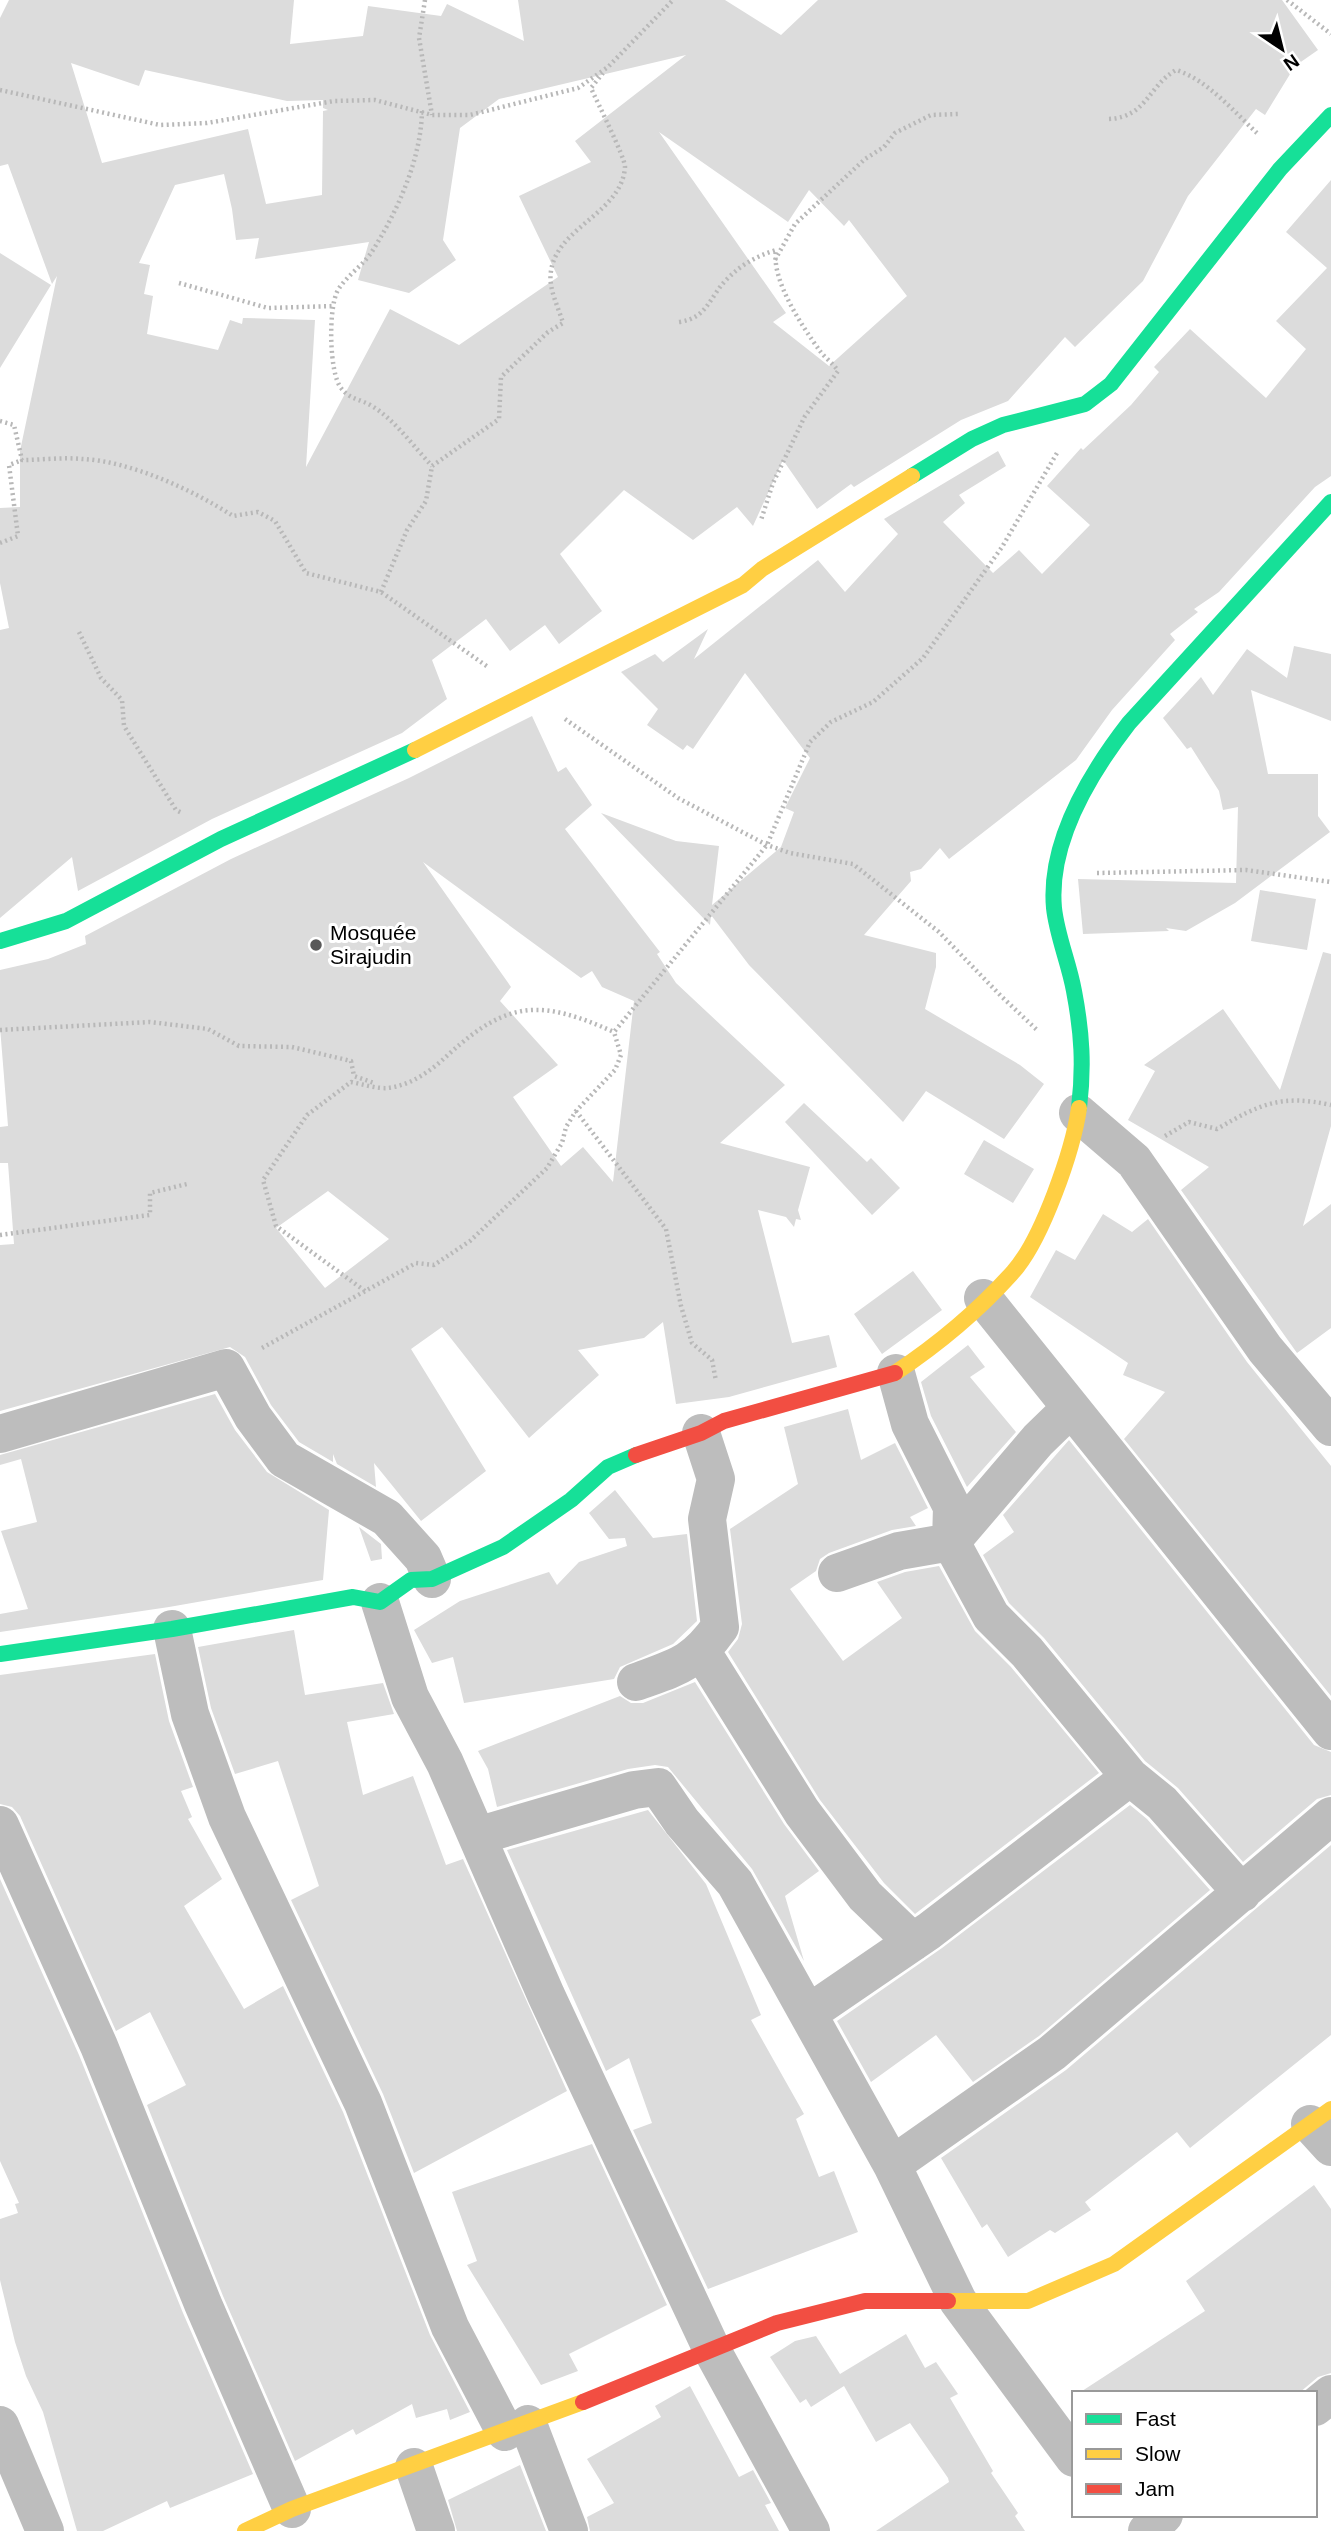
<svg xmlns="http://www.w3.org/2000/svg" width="1331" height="2531" font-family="Helvetica,sans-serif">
<rect width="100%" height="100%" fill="#fff"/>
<!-- building -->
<path fill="#dcdcdc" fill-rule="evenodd" d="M9,0h285l-4,44 73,-8 5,-30 73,10 6,-12 77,37 -6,-41h207l56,35 37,-35h464l36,50 -23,16 -30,49 -9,-6 -68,87 -45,85 -68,66 -10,-10 -57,64 -47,19 -107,67 -3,-3 -34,25 -34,-49 -30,66 -16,-19 -44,33 -69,-50 -64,64 42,57 -43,33 -14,-19 -35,26 -24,-32 -54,41 15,39 -45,34 -190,86 -134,72 -6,-34 -72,61v-288l9,-2 -9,-45v-75l20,-1v-56l37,-175 -5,8 -44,-120 -8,2v-148zM686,55l-111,86 16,21 -72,34 39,81 -99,68 -69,-36 -84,158 9,-147 -72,-2 -1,6 -12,-4 -12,30 -71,-16 6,-38 -9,-2 6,-29 -11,-2 36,-78 49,-11 8,35 4,31 23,-2 -4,21 114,-17 -11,38 51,13 47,-33 -13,-20 17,-112 39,-29zM71,63l68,23 6,-16 142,31 36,-1v8l5,2 -5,1 -1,84 -56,9 -18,-75 -146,34zM659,132l129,90 21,-32 35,36 5,-6 58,76 -78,70 -56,-44 13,-9z
M1331,180v296l-16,11 -96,105 -25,17 4,3 -28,22 5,6 -63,70 -36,50 -127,99 -9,-11 -19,21 -11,3 1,9 -47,54 72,18v14l-11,42 95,56 24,19 -40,55 -78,-48 -23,31 -154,-157 -38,-50 -1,10 -109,-112 75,28 43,5 -7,59 69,-58 13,-35 -9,-4 25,-50 -65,-85 -52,76 -6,-4 -4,5 -36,-25 11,-16 -37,-37 34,-18 8,8 45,-33 -14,30 124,-99 27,32 53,-58 -14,-15 114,-68 8,15 -47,29 6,8 -22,19 50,51 26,-23 23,24 48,-49 -43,-39 34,-38 2,2 48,-45 28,-33 -5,-5 36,-38 76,69 40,-49 -30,-28 51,-53 -41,-36z
M0,253l51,32 -51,83z
M1294,646l37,8v67l-80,-31 17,84h50v42l12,16 -95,71 -49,28 -20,-3 3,3 -86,3 -5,-55 158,4 2,-76 -15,3 -4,-19 -28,-44 -4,2 -24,-31 38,-41 12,18 34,-46 40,29z
M532,716l26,56 8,-5 26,38 -27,24 95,123 -3,2 19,29 109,102 -65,58 90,24 -12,43 3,10 -5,-1 -2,8 -8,-10 -28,-7 34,133 37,-8 8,32 -108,30 -53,7 -13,-82 -19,16 -66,12 21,25 -70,63 -87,-111 -31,22 75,122 -65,50 -47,-58 2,24 -39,-23 -4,-10v8l-34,-20 -28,-37 -26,-48 -15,-10 -230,64v-166l14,-1 -6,-81h-8v-36l8,-1 -8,-99v-57l48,-11 38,-15 -1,-8 146,-77 178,-81zM423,862l158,116 11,-7 10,16 32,14 -21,181 -30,-35 -22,19 -48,-69 45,-32 -58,-64 11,-14zM328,1191l61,48 -64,49 -49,-60z
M1260,890l56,9 -9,51 -56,-9z
M1323,952l8,2v172l-28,100 28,-22v124l-34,25 -116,-163 28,-23 -81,-47 27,-49 -11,-6 79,-56 57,81z
M804,1103l63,59 4,-4 29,30 -28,27 -87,-93z
M984,1140l50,29 -21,34 -49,-29z
M1103,1214l29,18 16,-13 99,143 84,104v230l-207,-257 41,-47 -42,-17 5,-12 -98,-66 26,-47 19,10z
M913,1271l29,39 -60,44 -28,-40z
M968,1345l17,22 -15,10 46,55 -49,55 -36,-71 -10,-34z
M215,1394l20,36 32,42 62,38 -6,70 -154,27 -169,25v-18l28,-5 -27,-78 36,-9 -16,-63 -21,6v-10z
M848,1409l13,51 34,-17 33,65 -18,9 6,9 -24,4 -63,23 -9,6 -4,12 -26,18 53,72 59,-43 -25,-36 28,-10 34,-6 36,65 36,36 88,106 -184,141 -31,-31 -64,-83 -92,-148 10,-13 4,-15 -12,-95 68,-45 -14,-57z
M1069,1440l245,305 17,7v43l-14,4 -74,63 -65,-74 -33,-27 -101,-123 -35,-35 -26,-48 31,-23 -11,-17z
M615,1490l38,48 34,-4 10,87 -24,23 -53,23 -6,12 -150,24 -11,-46 -21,6 -18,-33 46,-29 89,-29 8,13 22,-23 48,-16 -2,-8 -16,1 -20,-26z
M359,1527l22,17 1,15 -11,2z
M294,1630l11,65 78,-12 11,31 -47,8 16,73 50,-19 33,89 17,-6 104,232 -153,82 -31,-79 -92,-194 28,-14 -41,-125 -43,13 -24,-66 -13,-61z
M155,1654l14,67 24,66 -12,4 11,26 -4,2 34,60 -38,27 60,103 39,-23 60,126 87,223 40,77 -20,8 -3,-11 -31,9 -4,-14 -56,31 -3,-6 -58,32 -72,-165 -76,-191 39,-20 -36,-73 -34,19 -96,-215 -8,-9 -12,-3v-129z
M695,1682l89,142 35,47 -34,25 19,65 -52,-92 -84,-102 -13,-2 -27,4 -131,38 -9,-38 -10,-18 142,-55 11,7h12z
M1130,1805l17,14 63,71 -171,146 -66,46 -37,-47 -65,47 -34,-61 105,-73z
M648,1810l58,74 55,131 -10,5 53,94 -8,5 23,58 15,-6 24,61 -150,57 -75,-159 19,-7 -23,-65 -23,13 -99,-221z
M1331,1845v190l-141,113 -13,-16 -92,70 6,8 -36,23 -5,-3 -42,27 -21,-33 -5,4 -41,-70 125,-88z
M0,1879l79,176 104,258 70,161 -83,34 -3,-7 -64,30h-26l-34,-119 -17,-36 -11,-34 -15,-62v-61l18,-6 -3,-9 4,-1 -19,-42z
M592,2144l75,161 -98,49 9,17 -37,14 -74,-120 10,-4 -25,-69z
M1314,2185l17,24v164l-13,4 -19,16h-220l126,-82 -19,-30z
M906,2334l19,34 11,-6 22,32 -8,4 43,73 -2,2 27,40 -3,3 10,15h-149l73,-49 -1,-4 -38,-55 -34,19 -32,-56 -33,21 -5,-8 -6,4 -30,-46 25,-16 21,-5 24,38z
M690,2386l49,91 14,-7 18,33 -6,2 14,26h-189l-3,-14 27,-14 -27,-44 74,-42 -6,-11z
M520,2465l26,66h-89l-9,-31z"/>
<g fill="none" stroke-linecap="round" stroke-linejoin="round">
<!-- path -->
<path stroke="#b8b8b8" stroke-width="4.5" stroke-dasharray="2 3.5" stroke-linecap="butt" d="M425,0l-6,38 13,77
M1287,0l44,34
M0,90l160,35 47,-2 127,-22 41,-1 57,15h38l108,-27 30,-21 65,-67
M422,111c-1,48 -24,99 -49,139 -9,15 -26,25 -35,40 -10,17 -9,83 3,98 9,12 20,11 31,18 23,14 42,41 60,60
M1109,119c38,-2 39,-33 67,-49 32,10 58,42 82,64
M775,260l20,-36 70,-65 19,-12 11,-14 36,-18 27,-1
M179,283l89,25 67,-2
M679,322c29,-4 30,-25 48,-43 15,-15 30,-23 49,-29 -5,30 26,76 44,101 5,7 13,12 18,20l-33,45 -32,67 -12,37
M0,421l14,4 8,35c19,0 40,-3 60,-1 48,2 111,31 151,57l25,-4 17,9 31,52 75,19 107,75
M0,543l18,-7 -9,-71 13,-5
M381,592l26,-62 19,-29 6,-35 67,-47 2,-42 47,-45 15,-9c-5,-17 -15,-35 -12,-52 6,-44 71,-58 74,-104 0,-10 -28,-65 -34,-79l12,-15
M79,632l22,46 21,22 2,26 52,84 6,3
M565,719l113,79 89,47 23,8 63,11 86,68 62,64 36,34
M1097,873l149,-3 85,12
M0,1030l150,-8 58,7 31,17 53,1 59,14 3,15 20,7
M576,1111l90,118 15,77 11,37 20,17 4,21
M1165,1136l24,-14 28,7c43,-25 64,-35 114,-24
M0,1235l150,-20v-22l37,-9
M365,1291l-89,-65 -13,-46 44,-65 44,-33c11,2 26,7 37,6 24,-3 44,-18 61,-34 60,-55 93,-54 165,-22
M262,1348l154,-85 18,2 36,-24 77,-73 15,-25 4,-16 10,-16 39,-41 6,-15 -7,-23 153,-187 43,-103 21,-20 42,-20 50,-44 79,-111 55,-94"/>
<!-- street -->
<path stroke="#bdbdbd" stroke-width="38" d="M1078,1113l56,48 131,188 66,78
M983,1298l348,433
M896,1373l14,51 42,83 -1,35 40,74 36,36 103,125 32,26 80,90
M0,1434l226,-66 27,49 31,42 103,59 36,40 9,21
M837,1573l62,-22 52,-9 87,-102 33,-32
M380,1602l30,95 35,66 101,232 167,357 98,179
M172,1629l18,85 37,103 136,286 87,224 55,105
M702,1652l100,160 63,84 48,46
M636,1682c41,-15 58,-18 84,-55l-13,-108 9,-40 -15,-46
M0,1825l99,221 104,258 89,205
M477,1836l157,-46 24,-3 24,35 53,61 157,282 66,136 116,157
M809,2013l120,-82 201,-154
M1310,2124l21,23
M892,2165l160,-112 279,-237
M1315,2407l16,-13
M528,2424l41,107
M0,2425l45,106
M414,2467l22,64
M1147,2531l17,-16"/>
<!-- fast -->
<path stroke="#16e098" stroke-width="16" d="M912,476l60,-37 31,-14 82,-21 26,-20 169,-215 51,-54
M0,941l66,-20 155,-82 194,-89
M1079,1108c5,-42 3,-75 -5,-117 -5,-28 -17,-55 -20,-83 -6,-66 37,-136 75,-185l202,-221
M0,1654l172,-25 181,-32 27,5 31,-22 21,-1 71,-32 68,-47 37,-33 28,-12"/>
<!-- slow -->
<path stroke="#ffcf43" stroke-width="16" d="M415,750l328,-165 19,-16 150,-93
M895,1373c42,-28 84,-63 118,-101 29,-32 60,-122 66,-164
M948,2301h80l86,-37 217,-155
M245,2531l47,-22 291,-107"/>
<!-- jam -->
<path stroke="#f24e42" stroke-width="16" d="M636,1455l65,-22 23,-12 171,-48
M583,2402l194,-79 88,-22h83"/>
</g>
<!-- markers -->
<circle fill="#595959" stroke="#fff" stroke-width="2.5" cx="316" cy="945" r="7"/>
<g text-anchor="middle" stroke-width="6" stroke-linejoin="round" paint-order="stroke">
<!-- poi labels -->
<g font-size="21" fill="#000" stroke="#fff" text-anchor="start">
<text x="330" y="940">Mosquée<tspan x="330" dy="24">Sirajudin</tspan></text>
</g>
</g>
<!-- legend -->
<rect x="1072" y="2391" width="245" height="126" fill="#ffffff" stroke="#999999" stroke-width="2"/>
<rect x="1086" y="2414" width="35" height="10" fill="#16e098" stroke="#999999" stroke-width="2"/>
<text x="1135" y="2426" font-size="21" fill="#000000">Fast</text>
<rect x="1086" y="2449" width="35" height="10" fill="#ffcf43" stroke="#999999" stroke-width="2"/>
<text x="1135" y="2461" font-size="21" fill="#000000">Slow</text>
<rect x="1086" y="2484" width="35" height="10" fill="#f24e42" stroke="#999999" stroke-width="2"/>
<text x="1135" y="2496" font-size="21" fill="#000000">Jam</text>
<!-- north arrow -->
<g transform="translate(1282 49) rotate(145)" stroke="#ffffff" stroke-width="5" paint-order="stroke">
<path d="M0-5L12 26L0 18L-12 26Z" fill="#000000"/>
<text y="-10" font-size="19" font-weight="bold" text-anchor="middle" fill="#000000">N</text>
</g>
</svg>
